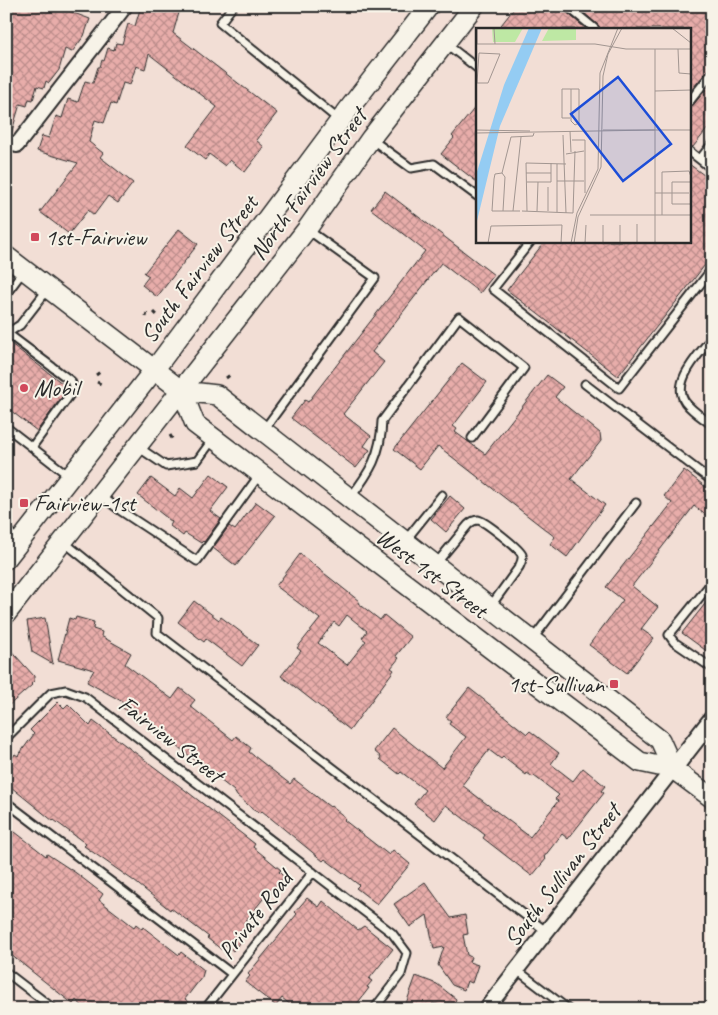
<svg xmlns="http://www.w3.org/2000/svg" width="718" height="1015" font-family="Caveat,sans-serif">
<defs>
<pattern id="building-cross-hatch" width="8" height="8" patternUnits="userSpaceOnUse" patternTransform="scale(1.25)"><rect width="8" height="8" fill="#e8adaa"/><path d="M0 0l8 8M0 8l8-8" fill="none" stroke="#bc8d8b"/></pattern>
</defs>
<rect width="100%" height="100%" fill="#f2ded5"/>
<filter id="ink" filterUnits="userSpaceOnUse"><feTurbulence type="fractalNoise" baseFrequency=".02" numOctaves="2"/><feDisplacementMap in="SourceGraphic" scale="10" xChannelSelector="R" yChannelSelector="G"/><feConvolveMatrix kernelMatrix="1 2 1 2 8 2 1 2 1" color-interpolation-filters="sRGB"/></filter>
<g filter="url(#ink)">
<!-- building -->
<path fill="url(#building-cross-hatch)" stroke="#2b2b2b" fill-rule="evenodd" d="M14,6h41l35,13 -6,17 -12,16 -7,-3 -6,21 -10,13 -3,-2 -2,7 -7,-2 -4,14 -4,-1 -2,7 -7,-2 -9,30 -5,-1v-108l4,-11h2z
M141,6h40l-8,27 104,80 -21,27 8,7 -19,25 -15,-12 -5,6 -16,-12 -4,6 -18,-14 30,-39 -68,-53 -4,15 -9,-3 -6,19 -7,-2 -7,22 -5,-2 -7,20 -9,-3 -6,22 14,11 -3,4 33,26 -15,20 -10,-7 -14,19 -6,-5 -19,24 -29,-22 38,-49 -41,-12 5,-15 7,2 7,-22 6,2 6,-19 10,3 7,-21 8,2 5,-16h2l2,-7 2,1 4,-13 6,2 2,-7 6,1 6,-20 7,2z
M516,6h46l2,4 22,19h-88z
M576,6h136v62l-4,2 -19,23v-64h-89l-2,-4z
M712,82v41l-19,24 -4,-1v-39l4,-2z
M477,105v77l-36,-28 13,-16 -2,-2z
M689,164l23,17v75l-94,120 -111,-86 38,-49h144z
M385,191l109,84 -14,18 -39,-30 -69,89 12,10 -41,52 28,22 -7,10 6,4 -14,18 -65,-50 14,-18 3,2 117,-151 -54,-42z
M179,229l19,15 -41,53 -15,-12 7,-9 -5,-3z
M6,340l61,47v3l-30,41 -31,-24z
M462,363l25,19 -34,44 4,3 -2,3 30,22 62,-79 16,12 -8,10 45,36 1,8 -30,38 34,26 -38,52 -17,-13 5,-7 -117,-91 -18,23 -26,-20z
M684,470l23,18 -1,2 6,5v25l-18,-14 -62,80 26,21 -17,22 13,9 -27,35 -38,-28 34,-45 -17,-13 66,-84 -8,-7z
M211,474l17,13 -18,24 11,8 -17,23 -1,-1 -2,2 -16,-10 -2,3 -13,-10 2,-4 -34,-27 13,-17 24,18 5,-8 13,10z
M450,496l15,13 -19,23 -15,-13z
M256,502l19,14 -39,50 -23,-18 16,-22 6,4z
M300,554l59,47 -1,2 22,17 4,-5 27,22 -15,19 3,2 -8,10 3,2 -44,60 -69,-54 20,-25 -4,-3 23,-29 -44,-33zM347,615l20,16 -5,7 4,3 -19,24 -29,-22 16,-21 5,4z
M712,595v60l-30,-22z
M194,601l25,19 2,-3 37,28 -16,21 -36,-27 -2,3 -26,-20z
M76,617l18,5 -1,7 9,3 -1,4 30,17 -6,11 47,35 8,-11 15,12 -5,6 43,34 3,-4 15,12 -2,4 41,32 4,-5 36,28 1,-1 15,12 -2,2 45,35 4,-5 17,14 -33,40 -21,-16 3,-3 -34,-26 -2,2 -61,-50 -2,2 -8,-5 -15,-12 -3,-5 -90,-71 -2,2 -22,-16 3,-4 -36,-20 7,-12 -36,-10 11,-42 6,2z
M45,618l8,46 -21,-12 -5,-31z
M6,645l28,31v5l-3,3 1,1 -26,23z
M469,688l58,46 3,-3 29,22 -8,11 22,17 10,-13 22,18 -4,5 3,2 -36,46 -6,-5 -18,23 2,2 -14,17 -49,-38 2,-3 -39,-30 -11,15 -21,-16 11,-14 -24,-18 -2,2 -19,-15 1,-2 -7,-6 18,-23 50,40 24,-31 -17,-13 2,-3 -5,-4zM489,750l12,9 2,-2 23,18 1,-2 6,4 1,-1 25,19 -4,4 3,2 -28,36 -68,-52z
M58,702l6,6 4,-4 22,22 3,-5 92,69 70,54 -2,3 28,23 -2,2 5,5 -15,19 -2,-2 -23,29 6,6 -17,22 -7,-6 -4,5 -15,-12 2,-1 -38,-29 -1,2 -36,-29 -50,-35 2,-2 -32,-24 -1,1 -47,-38v-17l9,-12 3,2 16,-22 -4,-4z
M6,825l40,31 1,-2 29,19 27,21 -4,6 35,27 2,-3 6,5 1,-2 36,28 2,-3 23,18 -2,7 -17,22 13,10h-112l-10,-9 -3,4 -67,-53z
M425,882l26,36 14,-3 3,19 -5,1 4,20 4,2 -2,5 9,3 -6,18 -5,-2 -3,9 -12,-5 -14,-20 6,-18 -10,2 -7,-34 -17,12 -16,-23z
M307,898l12,9 4,-6 35,29 6,-4 29,23 -24,30 3,2 -5,6 2,1 -16,21h-57l-14,-11 -6,8 -31,-24 5,-6 -2,-2 49,-60 -2,-2z
M416,976l21,8 19,15 -4,10 -19,-6 -2,6h-27z"/>
<g fill="none" stroke-linecap="round" stroke-linejoin="round">
<defs>
<path id="service" d="M233,6l-13,17 119,97
M567,6l28,23
M445,43l32,25
M689,102l23,-29
M371,139l40,29 23,-4 43,32
M689,151l23,18
M700,159l12,-15
M531,241l-38,48 126,99 93,-119
M6,294l18,-24
M7,333l64,48 2,5 -1,6 -40,55
M6,334l14,-9 28,-36
M712,337c-12,17 -41,44 -27,65 7,9 18,16 27,23
M585,384l127,97
M6,427l63,49
M263,431l112,-153 -67,-48
M138,447l28,19 31,-5 16,-22
M100,495l21,16 76,50 63,-87
M350,498c20,-26 31,-43 32,-77l77,-104 65,51 -52,70
M6,529l12,12
M405,541l37,-46
M64,542l94,76 -1,15 390,299
M435,565l33,-40c3,-3 6,-5 10,-5 7,1 43,30 44,35 1,5 -1,8 -3,12l-29,40
M712,582l-43,53 5,7 38,26
M532,640l104,-137
M6,738l45,-45 15,-3 19,7 307,236 15,20 -6,21 -27,35
M6,802l226,172
M517,970l51,39
M6,972l48,37
M205,1009l108,-137"/>
<path id="minor" d="M6,142l11,3 108,-139
M486,1009l187,-240"/>
<path id="tertiary" d="M673,769l39,-50"/>
<path id="secondary" d="M6,256l176,135 13,33 445,338 33,7
M182,391l35,4 443,345 13,29 39,29
M6,559l148,-189 197,-264 78,-100
M6,614l301,-385 64,-91 103,-132"/>
</defs>
<!-- service casing -->
<use href="#service" stroke="#2b2b2b" stroke-width="11"/>
<!-- minor casing -->
<use href="#minor" stroke="#2b2b2b" stroke-width="18"/>
<!-- tertiary casing -->
<use href="#tertiary" stroke="#2b2b2b" stroke-width="20"/>
<!-- secondary casing -->
<use href="#secondary" stroke="#2b2b2b" stroke-width="22"/>
<!-- path -->
<path stroke="#2b2b2b" stroke-width="3" stroke-dasharray="4 4" stroke-linecap="butt" d="M154,312l3,3
M146,317l1,-5
M96,375l4,-3
M226,378l4,-3
M97,382l6,3
M170,435l3,5"/>
<!-- service -->
<use href="#service" stroke="#f7f3e8" stroke-width="7"/>
<!-- minor -->
<use href="#minor" stroke="#f7f3e8" stroke-width="14"/>
<!-- tertiary -->
<use href="#tertiary" stroke="#f7f3e8" stroke-width="16"/>
<!-- secondary -->
<use href="#secondary" stroke="#f7f3e8" stroke-width="19"/>
</g>
</g>
<!-- markers -->
<g fill="#d1495b" stroke="#f7f3e8" stroke-width="2">
<rect x="30" y="232" width="10" height="10" rx="2.5"/>
<circle cx="24" cy="388" r="5"/>
<rect x="19" y="498" width="10" height="10" rx="2.5"/>
<rect x="609" y="679" width="10" height="10" rx="2.5"/>
</g>
<g text-anchor="middle" stroke-width="4" stroke-linejoin="round" paint-order="stroke">
<!-- street labels -->
<g font-size="24" fill="#2b2b2b" stroke="#f7f3e8">
<text transform="translate(308 184) rotate(-54)" y="8">North Fairview Street</text>
<text transform="translate(199 269) rotate(-53)" y="8">South Fairview Street</text>
<text transform="translate(432 573) rotate(37)" y="8">West 1st Street</text>
<text transform="translate(171 739) rotate(38)" y="8">Fairview Street</text>
<text transform="translate(562 875) rotate(-52)" y="8">South Sullivan Street</text>
<text transform="translate(255 915) rotate(-52)" y="8">Private Road</text>
</g>
<!-- poi labels -->
<g font-size="24" fill="#2b2b2b" stroke="#f7f3e8" text-anchor="start">
<text x="45" y="245">1st-Fairview</text>
<text x="34" y="396">Mobil</text>
<text x="34" y="511">Fairview-1st</text>
<text x="604" y="692" text-anchor="end">1st-Sullivan</text>
</g>
</g>
<!-- overview -->
<g transform="translate(476 28)">
<rect width="215" height="215" fill="#f2ded5"/>
<path d="M16,0h31l-8,14h-22z" fill="#bee8a4"/>
<path d="M73,0h27v12l-34,1z" fill="#bee8a4"/>
<path d="M53,0h13l-42,98 -24,99v-50l28,-90z" fill="#94ccf3"/>
<path fill="none" stroke="#a29691" stroke-width="1" d="M1,0v16M196,0l19,15M18,1l1,15M0,16h119l31,5h65M179,21v194M202,21l1,24 12,1M3,25l21,1 -12,29h-11zM179,63l36,-1M94,90h-8v-29h17v34l-4,2 -4,-4v-32M0,102l54,1M127,102h88M94,103l1,21M0,105l179,-3M87,107l3,78M96,112h13v53M90,126l18,-3M81,136v48M26,145l3,4 -2,34M50,145h25M81,153h27M51,154h24v-19M215,154h-19v22h19M72,159v24M179,165h34M37,183l8,-74M44,183h-28l2,-32 1,-5 7,-1 9,-36 22,-1 1,-3M46,183l51,2 2,-62M51,183l-1,-48 40,1M61,183l1,-29M114,187h101M186,187v-43l27,-1 2,6M144,197v18M12,215l3,-17 71,-1 -1,18M95,215l6,-30 21,-44 2,-96 18,-45M98,215l4,-26 23,-50 2,-91 5,-22 14,-26M109,215l1,-18M127,215v-18M161,215v-19"/>
<path fill="#1d4ed8" fill-opacity="0.15" stroke="#1d4ed8" stroke-width="2.5" d="M142,49l53,67 -48,37 -52,-67z"/>
<rect width="215" height="215" fill="none" stroke="#2b2b2b" stroke-width="2.5"/>
</g>
<!-- margin -->
<rect width="718" height="1015" fill="none" stroke="#f7f3e8" stroke-width="25"/>
<rect x="12" y="12" width="693" height="990" fill="none" stroke="#2b2b2b" stroke-width="2" filter="url(#ink)"/>
</svg>
